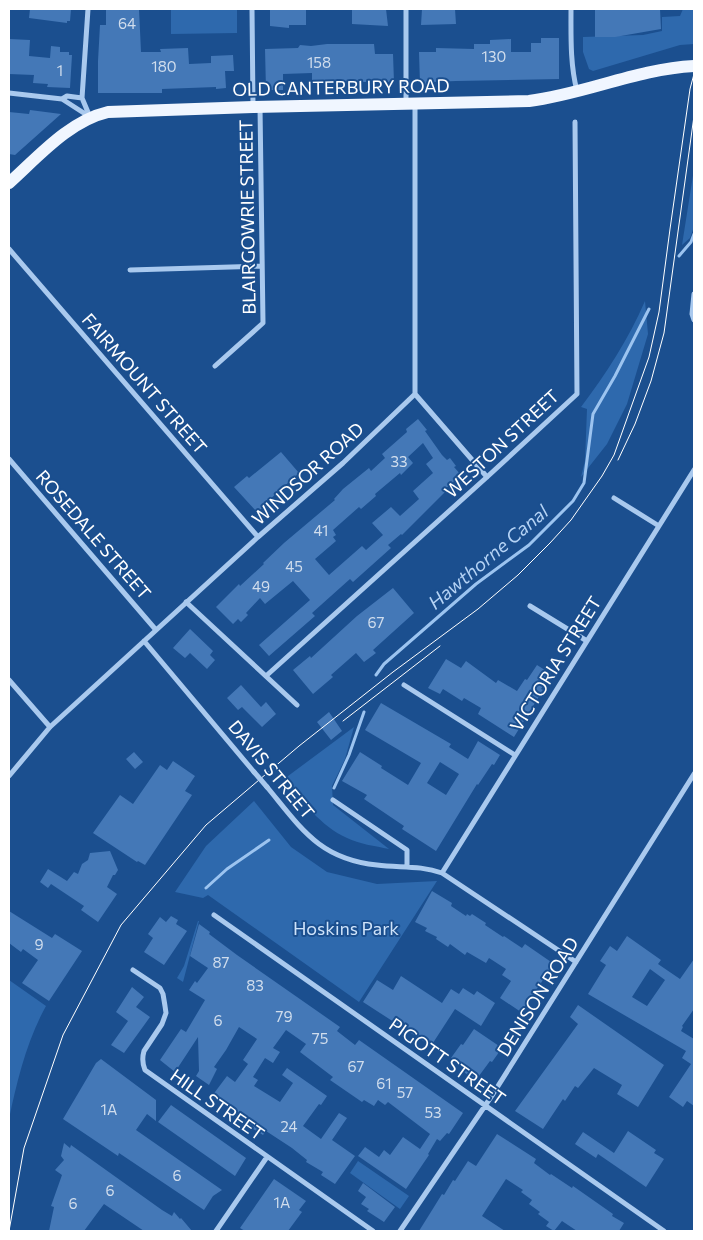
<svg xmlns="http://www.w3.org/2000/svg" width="703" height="1240" font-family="Commissioner,sans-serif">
<rect width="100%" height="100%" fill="#1b4f8f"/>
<!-- green -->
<path fill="#2e69ad" d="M171,9h66v24l-66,1z
M683,9h11v35l-14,1 -87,26 -4,-2 -6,-17v-15l60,-2 19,-4v-14l18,-1z
M694,169v58l-4,11 -8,7z
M645,301l3,33 -21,70 -20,40 -26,33 4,-16 2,-52 -6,-2c25,-33 47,-67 64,-106z
M354,727l-9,32 -13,27 1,19 56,44c-14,-3 -30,-5 -42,-11 -27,-12 -44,-37 -63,-59z
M254,801l37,46 36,25 50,12 60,-3 -78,121 -151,-107 -5,3 -28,-6 31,-46z
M198,921h1l-16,61 -6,-4 7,-12z
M9,980l37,26c-19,34 -29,75 -37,113z
M358,1161l51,35 -9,13 -50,-36z"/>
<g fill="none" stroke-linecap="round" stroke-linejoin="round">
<!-- stream -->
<path stroke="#9cc4f0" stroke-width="3" d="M679,256l12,-14 3,-8
M376,675l8,-11 92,-80 53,-39 44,-44 11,-18 9,-69 22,-38 34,-67
M334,788l15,-33 15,-43
M206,888l21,-19 42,-29"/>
</g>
<!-- building -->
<path fill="#4478b7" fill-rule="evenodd" d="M30,9h41l-1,12h-3v2l-38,-5z
M106,9h33l2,43h20l-1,-3 28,-1 1,16 22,-1v-7l22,-1 1,16h-9l1,17 -10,1v-2l-54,2v4h-64v-32l2,-36h6z
M270,9h36v16h-17v3l-19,-2z
M352,9h34l2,17 -36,-2z
M422,9h33l1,15 -35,1z
M595,9h65l1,20 -46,8h-20z
M541,38h18v41l-103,2 -24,1v5h-9l-3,-3 -1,-32h17v-4l38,1v-5h16v-4l21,-1v13h20v-9h10z
M9,39l21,1 -1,16 21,2 1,-12 9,1v5h9v3h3l-2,33 -23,-1 1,-3 -15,-1 1,-8 -25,-1z
M327,44h47l1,10h18l1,28h-43l-2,2 -5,-3 -32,1v-9l-29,1v16h-17l-1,-41 33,-1 2,-3 11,1z
M30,110l31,4 -46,41 -6,-1v-42l20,2z
M418,419l9,11 -2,1 17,24 5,5 3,-2 6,8 -2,1 7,8 -17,15 1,2 -43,43 -1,-1 -13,11 3,3 -38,34 -3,-3 -38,34 3,3 -46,40 -10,-11 51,-45 -17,-19 -28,23 -5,-6 -14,15 2,2 -7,7 -3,-3 -5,5 -17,-17 23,-23 1,2 24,-22 -1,-1 21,-20 51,-43 -1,-1 9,-10 26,-21 2,3 14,-13 -3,-4 25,-22 -1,-3zM423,443l10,15 -7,6 7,9 -20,18 6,8 -19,17 -9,-9 -19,16 11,12 -17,15 -4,-4 -33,29 -14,-16 21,-18 -3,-4 3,-2 -3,-5 26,-23 2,2 15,-13 -1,-2 25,-21 1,2 12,-12 -5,-6z
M281,452l18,21 -31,28 2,1 -11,9 -1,-1 -2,1 -22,-24 13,-11 2,2z
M393,588l21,25 -41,37 3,3 -12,9 -8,-9 -25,22 2,2 -20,17 -20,-24 17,-14 1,2 46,-42z
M190,629l23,22 -3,4 5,5 -8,9 -17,-16 -5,5 -12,-10z
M446,659l15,9 5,-7 30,22 2,-3 19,11 8,-12 2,1 10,-15 14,9 -10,15 2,1 -29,47 -36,-23 3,-6 -17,-10 -2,3 -19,-12 -3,5 -12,-6z
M241,685l20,22 5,-5 10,12 -14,13 -20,-20 -4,3 -11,-12z
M381,703l70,41 -2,3 19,12 10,-18 22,14 -6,10 -2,-1 -14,21 -1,-1 -41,67 -34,-22 2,-3 -40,-27 3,-4 -25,-14 18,-29 22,14 -1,2 27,17 13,-22 -56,-33zM440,762l19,12 -13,21 -19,-12z
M329,712l13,19 -11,9 -14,-18z
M134,752l9,10 -8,7 -9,-10z
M173,761l22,15 -10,15 7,4 -47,70 -7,-4 -1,1 -44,-29 27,-38 13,9 27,-39 7,5z
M110,851l8,19 -3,5h-2l-6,12 10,7 -19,28 -17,-12 3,-4 -33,-22 -3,4 -8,-6 8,-13 19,12 7,-9 4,2 4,-10 6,-4 2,-7z
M432,891l20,12 -1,3 15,10 1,-2 3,2 2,-2 14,9 -1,2 18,12 1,-1 18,12 3,-4 29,20 -33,48 -21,-14 11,-17 -9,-6 4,-6 -17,-11 -3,5 -19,-11 -2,3 -15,-11 -2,3 -12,-8 1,-2 -12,-6 2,-3 -12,-6z
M9,911l43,27 3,-4 27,17 -33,50 -27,-18 16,-23 -15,-11 -2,3 -12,-9z
M171,916l7,4 -2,4 11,7 -23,34 -20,-13 9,-14 -5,-4 12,-17 6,5z
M199,924l11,8 -1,2 28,21 103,72 -3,4 18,14 4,-5 104,73 -14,21 -2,-1 -7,8 -3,-2 -9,15 1,1 -23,34 -48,-33 7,-9 14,10 5,-7 6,5 13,-18 17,12 10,-15 -42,-32 -3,3 -7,-5 -4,6 -10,-6 -2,2 -32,-22 3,-3 -33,-25 6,-8 -20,-14 -13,18 7,4 -7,11 -8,-5 -12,19 5,3 -4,6 26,16 13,-19 -11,-8 5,-7 40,28 -6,9 -2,-1 -16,22 18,13 18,-26 8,5 -15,22 23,16 -20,28 -14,-9 2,-3 -17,-10 1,-2 -15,-12 -26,-17 -3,4 -10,-6 -12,-13 -29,-20 15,-20 8,6 13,-18 -5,-4 14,-21 -18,-12 -13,23 -12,17 3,2 -8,16 -13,-9 3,-5 -1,-34 -23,35 -15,-12 21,-31 5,3 19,-32 -16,-10 6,-9 2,2 11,-15 -18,-12z
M627,936l34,24 -3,4 22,15 14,-20v50l-12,17 1,1 -2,4 13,8v67l-7,-5 -4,6 -14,-10 22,-33 -9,-6 4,-7 -98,-57 18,-29 -6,-4 10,-15 7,5zM650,969l15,11 -18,26 -15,-9z
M401,976l41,27 9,-14 8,5 4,-6 11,7 3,-4 18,12 -14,23 -26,-17 -24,37 -68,-44 14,-22 16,10z
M132,987l12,10 -8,10 14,10 -26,36 -13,-8 17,-24 -12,-9z
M578,1005l86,60 -26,42 -21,-13 5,-9 -28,-17 -16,20 -3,-2 -10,15 -2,-2 -20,30 -28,-18 63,-87 -8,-7z
M474,1029l28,19 -10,14 -2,-1 -14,19 -14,-9 3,-4 -14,-9 10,-14 2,1z
M101,1059l55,41v21l-9,-7 -11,16 86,60 -9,6 -9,14 -85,-57 -1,3 -55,-37 33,-56z
M171,1105l75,53 -11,18 -77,-54z
M628,1131l28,19 -2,3 10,6 -18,28 -48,-33 -2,4 -21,-14 8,-12 31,21z
M497,1134l39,25 -2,4 16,12 1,-1 21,14 1,-2 40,28 -1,2 12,7 -5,8h-42l-15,-10 -8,10 -8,-5 3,-4 -11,-8 2,-2 -11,-8 3,-4 -11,-8 2,-2 -17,-11 -24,37 23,15h-86l15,-24 8,-13 2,1 9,-15 2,1 13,-20 8,5z
M64,1143l6,5 1,-3 91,65 10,6 2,-4 6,7 1,-1 11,13h-48l-40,-27 -20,27h-35l5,-24 -3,-1 11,-31 -7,-5 9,-10 -3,-4z
M274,1179l32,22 -7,9 3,2 -14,19h-43l-5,-3z
M363,1183l32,24 -11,15 -17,-11 2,-2 -8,-5 5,-7 -8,-6z"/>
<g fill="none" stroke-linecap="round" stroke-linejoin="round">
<!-- minor -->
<path stroke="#a9c9ee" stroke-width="5" d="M88,9l-6,89 8,19
M252,9l1,97
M406,9v94
M571,9c0,27 -1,55 6,82
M9,93l53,6 28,18
M62,99l5,-3 15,2
M9,249l249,288
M130,270l132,-4
M694,294l-2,20 2,6
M215,366l48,-43 -3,-216
M415,394l72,83
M9,459l147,171
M614,498l45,28
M186,602l111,103
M530,606l57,35
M144,641l110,131
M266,676l221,-199 90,-83 -2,-272
M9,680l41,47
M404,685l111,70
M9,776l41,-49 208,-190 85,-74 72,-69v-290
M267,787c34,41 52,72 110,78 22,3 43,0 65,8l134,89
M333,800l74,50v17
M442,873l252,-403
M214,915l450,316
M133,970l27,18 3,6 2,12 1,7 -4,11 -18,27c-2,7 -2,12 1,19l228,161
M216,1231l51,-74
M400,1231l93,-137 201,-320"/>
<!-- primary -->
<path stroke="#f0f6ff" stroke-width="12" d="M9,183c29,-26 60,-62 99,-71l145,-5 276,-6c56,-7 108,-32 165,-35"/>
<!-- tram -->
<path stroke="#fff" stroke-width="1" d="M618,460l17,-36 16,-43 13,-48 30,-217
M343,721l97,-75
M9,1231l15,-83 39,-113 58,-110 85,-100 93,-79 94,-74 85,-63 40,-34 32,-32 21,-23 31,-44 12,-21 35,-98 10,-45 11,-83 20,-140 4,-15"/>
<!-- minor-bridge -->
<path stroke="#a9c9ee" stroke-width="5" d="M254,772l13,15"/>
</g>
<g text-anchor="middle" stroke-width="4" stroke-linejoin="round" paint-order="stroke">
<!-- number labels -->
<g font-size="15" fill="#d0dded">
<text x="127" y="29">64</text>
<text x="494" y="62">130</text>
<text x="319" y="68">158</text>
<text x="164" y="72">180</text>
<text x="60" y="76">1</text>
<text x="399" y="467">33</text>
<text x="321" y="536">41</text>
<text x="294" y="572">45</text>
<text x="261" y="592">49</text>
<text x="376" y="628">67</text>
<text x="39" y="950">9</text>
<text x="221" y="968">87</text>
<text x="255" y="991">83</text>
<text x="284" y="1022">79</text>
<text x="218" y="1026">6</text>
<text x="320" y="1044">75</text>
<text x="356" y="1072">67</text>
<text x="384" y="1089">61</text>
<text x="405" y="1098">57</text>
<text x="109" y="1115">1A</text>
<text x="433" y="1118">53</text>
<text x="289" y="1132">24</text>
<text x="177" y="1181">6</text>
<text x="110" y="1196">6</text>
<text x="282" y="1208">1A</text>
<text x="73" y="1209">6</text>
</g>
<!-- street labels -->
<g font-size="18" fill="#fff" stroke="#1b4f8f">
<text transform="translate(341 88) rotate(-1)" y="6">OLD CANTERBURY ROAD</text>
<text transform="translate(248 217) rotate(-91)" y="6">BLAIRGOWRIE STREET</text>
<text transform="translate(144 384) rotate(49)" y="6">FAIRMOUNT STREET</text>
<text transform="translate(502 444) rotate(-43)" y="6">WESTON STREET</text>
<text transform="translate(308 474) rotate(-42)" y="6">WINDSOR ROAD</text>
<text transform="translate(93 535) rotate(49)" y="6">ROSEDALE STREET</text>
<text transform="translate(556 664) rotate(-58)" y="6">VICTORIA STREET</text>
<text transform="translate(271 770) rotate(50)" y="6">DAVIS STREET</text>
<text transform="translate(538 997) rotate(-58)" y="6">DENISON ROAD</text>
<text transform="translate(447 1062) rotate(35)" y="6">PIGOTT STREET</text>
<text transform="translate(217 1105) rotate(35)" y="6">HILL STREET</text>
</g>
<!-- park labels -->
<g font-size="18" fill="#cfe3fa" stroke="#1b4f8f">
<text x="346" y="935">Hoskins Park</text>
</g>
<!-- water labels -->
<g font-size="19" font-style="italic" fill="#b5d3f5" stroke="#1b4f8f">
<text transform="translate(488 557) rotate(-40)" y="7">Hawthorne Canal</text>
</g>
</g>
<!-- border -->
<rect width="703" height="1240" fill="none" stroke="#ffffff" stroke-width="20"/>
</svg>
